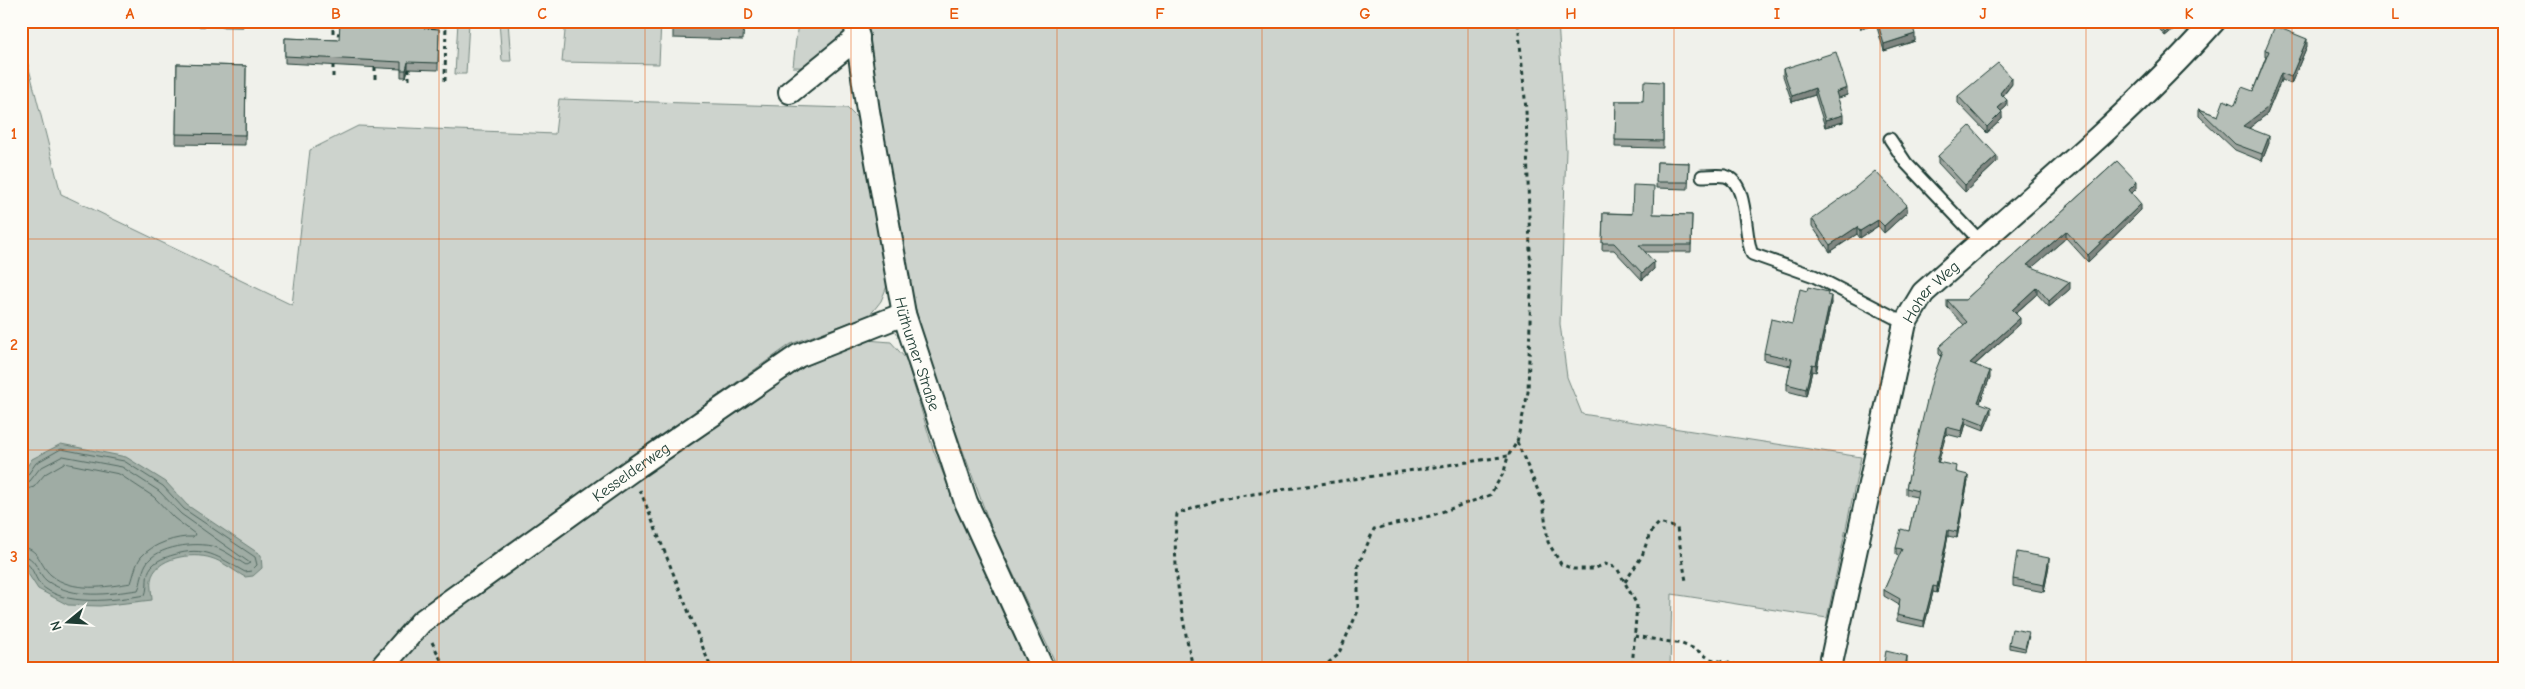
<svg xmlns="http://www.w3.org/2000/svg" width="2525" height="689" font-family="'Comic Neue',sans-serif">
<rect width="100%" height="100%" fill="#f0f1eb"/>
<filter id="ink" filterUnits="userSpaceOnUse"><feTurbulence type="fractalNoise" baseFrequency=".02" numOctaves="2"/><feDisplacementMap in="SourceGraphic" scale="10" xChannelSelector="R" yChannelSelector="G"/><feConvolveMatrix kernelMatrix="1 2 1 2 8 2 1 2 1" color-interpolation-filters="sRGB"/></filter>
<g filter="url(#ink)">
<!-- green -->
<path fill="#cdd3cd" stroke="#768880" d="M458,21h11l-3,53h-11z
M499,21h9l3,40h-9z
M566,21h95l-2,43 -97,-2z
M798,21h47l5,33 -12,14 -45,-1z
M867,21h691l8,129 -6,174 7,53 15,37 279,43 -34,161 -155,-24 -2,74h-612l-67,-141 -64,-174 -29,-113z
M21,53l5,4 35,137 231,111 18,-155 48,-24 197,8 4,-35 288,9 12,12 28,166 -6,15 -11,14 -79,29 -298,210 -3,28 311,-218 66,-24 24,2 15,17 27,90 35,85 61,134h-1008z"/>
<!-- water -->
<path fill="#9faca4" stroke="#6c8077" d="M61,444l65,13 40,25 21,23 74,50 1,13 -9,8 -8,1c-11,-6 -23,-16 -34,-19 -19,-6 -56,-1 -60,22 -1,6 1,14 1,20l-52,6 -32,-1 -30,-16 -17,-26v-88l11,-16z"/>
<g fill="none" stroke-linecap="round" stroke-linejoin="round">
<!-- shore -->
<path stroke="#526961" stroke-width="1" d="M21,477l6,-1 9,-13 25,-14 63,12 39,25 21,23 71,48 2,8 -6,6 -6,1c-27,-15 -40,-27 -72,-17 -7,2 -16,5 -21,11 -8,9 -3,20 -7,29 -29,5 -82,13 -105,-11 -6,-7 -8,-22 -19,-23
M21,484l9,-3 10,-13 23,-12 59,11 37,24 22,23 69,49 -4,2c-10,-6 -20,-14 -31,-18 -18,-6 -59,-1 -69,17 -5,9 -4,18 -8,26 -31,4 -63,10 -91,-9 -10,-7 -10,-25 -26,-26
M21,491l13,-4 11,-13 19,-11 55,11 35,23 20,21 21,16 -2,3c-16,-1 -41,7 -52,20 -6,8 -7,18 -10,26 -25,4 -59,10 -80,-8 -12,-10 -11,-27 -30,-28"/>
<defs>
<path id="lane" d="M1890,139l16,24 75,79
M1702,176c7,0 17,-1 23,0 24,6 18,58 27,78l62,22 91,47"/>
<g id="street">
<path id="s1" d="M855,21l13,90 36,203 62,188 76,166"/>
<path d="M790,92l68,-55"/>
<path id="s2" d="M381,668l40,-46 211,-152 166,-114 106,-42"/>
<path id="s3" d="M1830,668l75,-345 18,-30c97,-87 204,-174 291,-272"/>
</g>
</defs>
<!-- lane casing -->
<use href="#lane" stroke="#1f3d34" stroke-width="15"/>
<!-- street casing -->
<use href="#street" stroke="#1f3d34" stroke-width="26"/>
<!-- path -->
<path stroke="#1f3d34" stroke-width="3" stroke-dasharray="4 4" stroke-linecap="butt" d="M333,21v12l6,1
M376,31v-10
M333,77v-12
M375,79v-15
M409,80v-11
M445,81l1,-60
M1517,442l26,60 5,40 13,22 12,5h20l12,-5 12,4 20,37 -5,63
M640,490l71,178
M1625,582l17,-26 8,-23 9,-10 18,5 9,53
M1635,636l47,8 13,5 15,10 41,9
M432,642l13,26
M1193,668c-11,-51 -22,-102 -16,-154l43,-15 288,-43
M1322,668l16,-13 20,-44v-45l16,-37 56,-13 60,-21 14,-23 4,-16 9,-14 11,-50 3,-105 -5,-177 -8,-89"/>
<!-- lane -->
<use href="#lane" stroke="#fdfcf7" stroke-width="11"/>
<!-- street -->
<use href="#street" stroke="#fdfcf7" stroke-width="22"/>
</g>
<!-- wall -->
<path fill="#9da49e" stroke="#1f3d34" d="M168,21h75v6l-75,-1z
M398,21l19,2 7,5 15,1 -1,41 -30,-1 -2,8h-5v-8l-116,-6v-25l54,2 23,-13h36z
M673,21h71l-1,19 -70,-2z
M1859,21h52l4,20 -31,10 -8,-27 -15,5z
M2153,21h27v3l-15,12z
M2307,46l-16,38 -10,-4 -14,34 -18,14 20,15 -7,18 -27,-11 -36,-34v-7l19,7 17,-11 18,-14 13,-34h-1v-7z
M177,64l69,2 -1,79 -69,-1z
M1783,69l64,26 -9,3 5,24 -18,5 -10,-32 -23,7 -9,-26z
M1663,82v66l-48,-1 1,-46h27z
M2012,84l-9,12 4,10 -6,5 1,8 -15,14 -29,-30v-7z
M1938,156l59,6 -32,30 -27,-29z
M2117,161l20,27 -5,5 9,17 -53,52 -22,-24 -34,29 38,22 -21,18 -12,-13 -21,19 4,11 -45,41 15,12 -10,25 11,11 -7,17 -18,-7 -4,15 -16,-4 -8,28 19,10 11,9 -11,57 -9,-2 -11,57 -4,-1 -9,35 -27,-6v-6l2,-10 -15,-9v-6l16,-35 -4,-1v-6l13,-17 8,-34 -11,-2v-7l35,-132 -2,-2v-7l25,-22 -17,-18v-7h18z
M1657,162l32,1 -1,26 -32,-1z
M1907,212l-23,21 -6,-7 -18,12 -3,-4 -27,18 -18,-26v-7z
M1603,213l89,2 -1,37h-46l9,17 -12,11 -28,-30h-12z
M1828,295l3,8 -15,69 -4,-1 -6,25 -19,-5v-7l4,-18 -27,-6v-7l28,-29z
M2049,565l-5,27 -31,-6v-7z
M2029,636l-4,15 -16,-3v-4z"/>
<!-- shaded-wall -->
<path fill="#7f8681" stroke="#1f3d34" d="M1862,21h14v3l-15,5v-7z
M2179,21h1v3l-15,12v-3z
M1915,34v7l-31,10v-7z
M2307,39v7l-16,38v-7z
M408,62v7l-2,8v-7z
M2281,73v7l-14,34 -24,19v-7z
M2012,78v6l-12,15v-6z
M1815,88v7l-23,7v-6z
M1847,88v7l-11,4v-7z
M2007,100v6l-9,8v-6z
M2002,112v7l-15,14v-6z
M1843,115v7l-18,5v-7z
M2269,136v7l-7,18v-7z
M1997,156v6l-32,30v-7z
M2137,182v6l-8,8v-6z
M2141,204v6l-53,52v-7z
M1907,205v7l-23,21v-7z
M1878,220v6l-18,12v-7z
M1857,227v7l-27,18v-7z
M2066,231v7l-39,34v-7z
M1654,262v7l-12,11v-7z
M2070,282v7l-21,18v-6z
M2037,287v7l-25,22v-6z
M1831,296v7l-15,69v-7z
M2020,318v6l-50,45v-6z
M1812,364v7l-6,25v-7z
M1990,371v6l-12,31v-6z
M1991,407v6l-7,17v-6z
M1966,417v6l-4,15v-7z
M1946,427v7l-9,34v-6z
M1968,475v6l-11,57v-6z
M1948,530v6l-11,57v-6z
M2049,558v7l-5,27v-7z
M1933,586v6l-9,35v-6z
M1907,656v7l-1,5h-1z"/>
<!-- building -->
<path fill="#b6bfb8" stroke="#1f3d34" d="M340,21h22v6h37l-1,-6h19v2h8l-1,5 15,1 -1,34 -30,-1 -2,8h-5v-8l-116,-6v-18l54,2z
M673,21h71l-1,7 -70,-3z
M1877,21h34l4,13 -31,10z
M2155,21h24l-14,12z
M2275,26l32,13 -16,38 -10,-4 -14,35 -24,18 26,10 -7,18 -27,-10 -36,-35 19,7 6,-16 11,5 7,-18 11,4 16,-40 -4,-1z
M1836,52l11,36 -11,4 7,23 -18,5 -10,-32 -23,8 -9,-27z
M1998,63l14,15 -12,15 7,7 -9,8 4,4 -15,15 -29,-31z
M177,64l69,2 -1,69 -69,-1z
M1644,81l19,1v59l-48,-1 1,-39h27z
M1970,126l27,30 -32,29 -27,-29z
M2117,161l20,21 -8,8 12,14 -53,51 -22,-24 -39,34 43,17 -21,19 -12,-14 -25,23 8,8 -50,45 20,8 -12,31 13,5 -7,17 -18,-7 -4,14 -16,-4 -9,35 20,4 -1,6 12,3 -11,57 -9,-2 -11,57 -4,-1 -9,35 -27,-6 3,-16 -16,-9 18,-41 -6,-1 5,-19 8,2 9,-40 -12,-3 26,-108 11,-28 -4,-5 28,-25 -20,-22h18z
M1657,162l32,1 -1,19h-32z
M1875,171l32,34 -23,21 -6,-6 -18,11 -3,-4 -27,18 -18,-26 38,-27z
M1633,185l21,1 -1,28 39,1 -1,30h-52l15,17 -12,11 -28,-30h-12l1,-30 29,1z
M1808,287l20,5 -1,3 4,1 -15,69 -4,-1 -6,25 -19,-5 5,-25 -28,-6 7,-34 21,5 8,-35 7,2z
M2017,552l32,6 -5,27 -31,-6z
M2012,629l17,3 -4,16 -16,-4z
M1886,651l21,5 -2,12h-22z"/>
</g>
<!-- grid -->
<path fill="none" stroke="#e8590c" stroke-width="1" stroke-opacity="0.55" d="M233,21v647M439,21v647M645,21v647M851,21v647M1057,21v647M1262,21v647M1468,21v647M1674,21v647M1880,21v647M2086,21v647M2292,21v647M21,239h2483M21,450h2483"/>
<g text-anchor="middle" stroke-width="4" stroke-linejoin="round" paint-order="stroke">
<!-- street labels -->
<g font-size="16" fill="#1f3d34" stroke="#fdfcf7">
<text dy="6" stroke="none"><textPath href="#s3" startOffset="394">Hoher Weg</textPath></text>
<text dy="6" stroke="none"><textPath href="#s1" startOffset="339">Hüthumer Straße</textPath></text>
<text dy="6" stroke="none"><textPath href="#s2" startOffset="319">Kesselderweg</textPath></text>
</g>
</g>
<!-- margin -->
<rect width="2525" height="689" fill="none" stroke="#fdfcf7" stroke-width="55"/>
<!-- north arrow -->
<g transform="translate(68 622) rotate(252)" stroke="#fdfcf7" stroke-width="4" paint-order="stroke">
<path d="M0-4L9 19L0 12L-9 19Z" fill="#1f3d34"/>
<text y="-8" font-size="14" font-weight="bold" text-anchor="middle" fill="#1f3d34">N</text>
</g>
<rect x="28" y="28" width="2470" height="634" fill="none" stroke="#e8590c" stroke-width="2"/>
<g font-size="16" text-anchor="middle" font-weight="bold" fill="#e8590c">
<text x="130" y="19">A</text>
<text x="336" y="19">B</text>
<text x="542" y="19">C</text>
<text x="748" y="19">D</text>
<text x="954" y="19">E</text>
<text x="1160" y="19">F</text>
<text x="1365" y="19">G</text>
<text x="1571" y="19">H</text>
<text x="1777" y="19">I</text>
<text x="1983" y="19">J</text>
<text x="2189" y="19">K</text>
<text x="2395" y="19">L</text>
<text x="14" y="139">1</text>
<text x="14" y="350">2</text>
<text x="14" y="562">3</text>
</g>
</svg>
